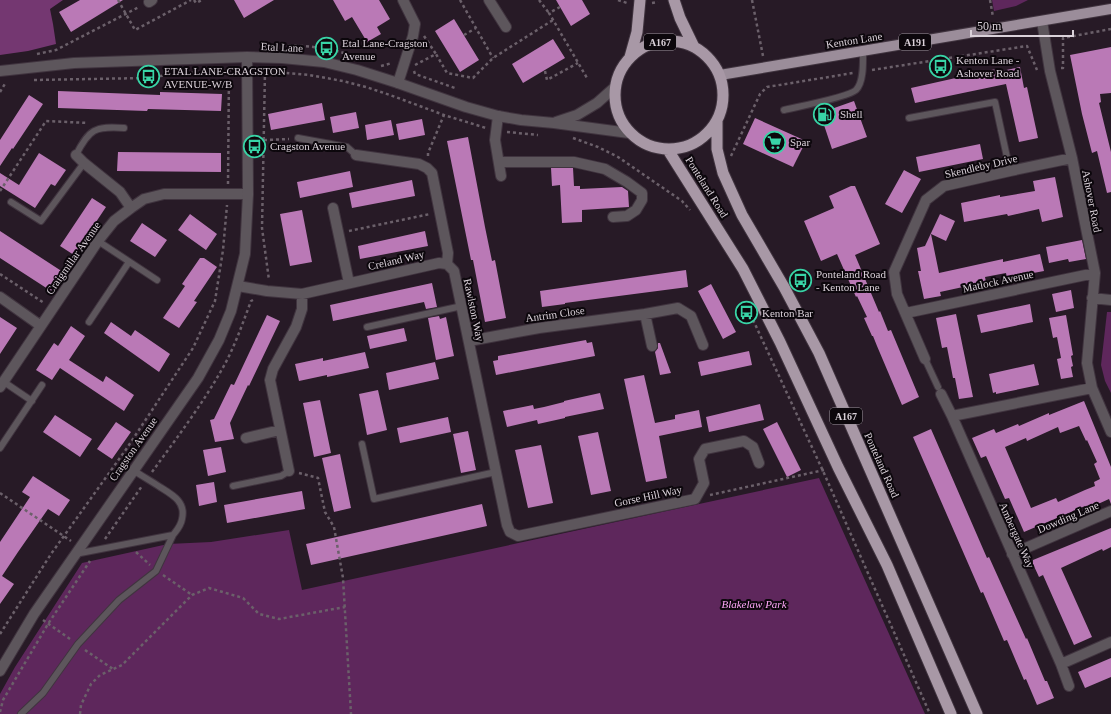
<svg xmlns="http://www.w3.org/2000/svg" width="1111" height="714" font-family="'Times New Roman',serif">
<rect width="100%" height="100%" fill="#271a26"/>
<!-- green -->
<path fill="#5e275c" d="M992,0h36l-12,6 -22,5z
M1107,312h4v81l-6,-12 -4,-16z
M819,478l106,236h-925v-20l15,-27 67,-104 86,-19 43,-2 78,-12 13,60z"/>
<!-- forest -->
<path fill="#743771" d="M0,0h63l-13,9 3,15 3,20 -28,7 -28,4z"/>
<!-- building -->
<path fill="#ba79b6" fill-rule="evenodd" d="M80,0h43l-52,32 -12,-20z
M234,0h40l-30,18z
M333,0h46l11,19 -13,8 4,7 -14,8 -15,-25 -7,4z
M556,0h26l8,14 -19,12z
M454,19l25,41 -19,12 -25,-41z
M553,39l12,19 -42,25 -11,-19z
M1111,47v46l-11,1 1,8 -2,1 12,49v40l-4,1 -10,-42 -5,2 -10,-39 -12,-59z
M1020,67l4,21 3,-1 11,51 -19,4 -13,-58 -91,19 -4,-15 85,-19 1,3z
M58,91l102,4v-3l62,2 -1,17 -73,-2 -1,2 -89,-3z
M29,95l14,9 -30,45 -1,-1 -12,18v-26z
M854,101l13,36 -35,12 -12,-36z
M322,103l3,17 -54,10 -3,-16z
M356,112l3,16 -26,5 -3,-16z
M755,118l51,23 -13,26 -50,-23z
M422,119l3,16 -26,5 -3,-16z
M391,120l3,15 -27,5 -2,-15z
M468,137l17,90 7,34 3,-1 11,58 -21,4 -12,-62h-2l-24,-119z
M980,144l3,15 -64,13 -3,-15z
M118,152l103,1v19l-104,-1z
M39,153l27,17 -11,16 -4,-2 -16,24 -35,-22v-13l19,12z
M551,168h22l1,18h6v3l42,-2 6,4 1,16 -47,3v12l-20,1 -2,-38 -8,1z
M904,170l17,9 -19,34 -17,-9z
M350,171l3,16 -53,11 -3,-16z
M1055,177l8,40 -21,5 -3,-13 -31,7 -1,-2 -43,8 -3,-19 39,-8v2l35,-6 -2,-10z
M412,180l3,16 -63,12 -3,-15z
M851,186h4l25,58 -25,11 24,57 1,-1 8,20 3,-1 28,67 -17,8 -25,-59 -4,-10h-1l-8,-18 3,-1 -10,-21 -1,1 -19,-43 -16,7 -17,-40 30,-13 -5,-12z
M92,198l14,9 -32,48 -14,-9z
M302,210l10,52 -22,4 -10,-52z
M190,214l27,20 -11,16 -28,-20z
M940,214l15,7 -9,20 -15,-7 8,39 64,-14v3l37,-8 4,17 -37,7 -1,-5 -21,4 1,5 -46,10 1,4 -17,3 -6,-28h3l-4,-23 8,-2z
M142,223l25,17 -12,17 -25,-16z
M0,231l63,41 -12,19 -51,-33z
M425,231l3,15 -68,13 -2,-13z
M1082,240l4,19 -17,3 -1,-3 -19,4 -3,-16z
M200,258h4l13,9 -23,34 3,1 -18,26 -16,-10 22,-32 -3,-2z
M686,270l2,17 -123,16v1l-23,3 -2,-16z
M432,283l5,24 -11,2 -2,-7 -91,19 -3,-16z
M711,284l25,48 -13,7 -25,-48z
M1071,290l3,18 -18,4 -4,-18z
M1030,304l3,18 -52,11 -4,-18z
M956,314l17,83 -14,2 -4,-21h-2l-6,-31 -5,1 -6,-30z
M267,315l13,6 -31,65 -1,-1 -18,38 4,16 -19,3 -5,-22 4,-1 17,-35 3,1z
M1066,315l7,40 -2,1 2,10 -2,1 2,10 -12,2 -4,-20 4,-1 -4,-21 -4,1 -4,-20z
M439,316l1,3 6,-2 8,39 -18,4 -8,-42z
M0,317l17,11 -17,26z
M111,322l20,14 4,-6 35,24 -11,18 -55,-39z
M71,326l14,10 -16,24 34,22 3,-6 28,19 -10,16 -64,-43 -8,12 -16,-10 18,-27 4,3z
M404,328l3,13 -37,8 -3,-13z
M586,340l1,3 5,-1 3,14 -99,19 -3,-14 5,-1v-4z
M658,343h2l11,30 -11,2 -5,-23 3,-4z
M749,351l3,14 -51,11 -3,-14z
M365,352l4,16 -42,9v-2l-28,6 -4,-17 28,-6v3z
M435,362l4,17 -50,11 -3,-17z
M1034,364l5,21 -43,9v-2l-3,1 -4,-19z
M644,375l11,48 20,-4v-4l24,-5 3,17 -43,9 8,42 -21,4 -22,-103z
M378,390l9,40 -20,5 -8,-41z
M600,393l4,16 -39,8v1l-27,6 -1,-4 -30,7 -4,-16 30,-6 1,4 10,-2 20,-5v-1z
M320,400l11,53 -17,4 -11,-54z
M1084,401l27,66v37l-2,-5 -22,10 -2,-3 -61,26 -15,-34 -4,1 -19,-43 -5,2 -9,-20 22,-9 2,4 22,-9 1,2 30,-13v2zM1079,426l7,15 1,-1 10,22 -3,2 6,15 -6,3 1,4 -10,4 -27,12 -2,-4 -25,10 -26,-61 21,-9 1,3 31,-14 2,6z
M760,404l4,16 -55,12 -3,-15z
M55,415l37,24 -12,18 -37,-25z
M448,417l3,15 -51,11 -3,-15z
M116,422l15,10 -19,27 -15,-10z
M777,422l24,48 -14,7 -24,-48z
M931,429l56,129 2,-1 37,82 1,-1 18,43h2l7,17 -17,7 -11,-26 -2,1 -17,-40 -3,1 -21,-49 -2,1 -68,-156z
M468,431l8,39 -15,3 -8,-39z
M598,432l13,59 -20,4 -13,-59z
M541,445l12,58 -25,5 -13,-58z
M221,447l5,25 -18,4 -5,-26z
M340,454l11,54 -17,4 -12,-54z
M33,476l37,24 -11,16 -11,-7 -30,43 -16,24 12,8 -14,20v-62l30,-45 -8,-5z
M214,482l3,20 -18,4 -3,-21z
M302,491l3,18 -78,14 -3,-18z
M482,504l5,22 -176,39 -5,-21z
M1111,528v19l-8,4 -1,-2 -41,19 31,69 -18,8 -31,-70 -4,2 -6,-13v-4z
M1111,658v19l-26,11 -7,-16z"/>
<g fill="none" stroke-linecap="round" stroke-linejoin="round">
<defs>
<path id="service" d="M784,110c12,-3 65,-13 72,-20 8,-8 7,-28 7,-39
M909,118l86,-16 15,69
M298,138l49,9 9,8
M76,155c13,-26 19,-29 48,-27
M11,202l30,19 43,-58
M98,241l59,39
M89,322l40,-60
M367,327l95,-21
M925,359l13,28
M4,382l28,19
M362,444l12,55 122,-27
M0,448l42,-63
M233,486l48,-10 8,-5
M75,554l98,-19c4,-5 8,-9 9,-16 4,-17 -9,-24 -22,-32 -9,-6 -18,-11 -27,-17
M21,714l22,-21 35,-49 41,-44 37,-29 17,-36"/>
<path id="minor" d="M489,0l17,27
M149,2l3,-2
M1042,21l8,50 22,87 23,115 -8,90 5,25 19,44
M398,83l15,-47 2,-12 -12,-24
M498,116l-3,24 6,36
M76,155l8,8 36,29 11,16
M356,155l63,9 8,4 5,5 16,80 -1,11
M499,162h75l31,7 22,13 15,11v7l-6,10 -9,6 -14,1
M333,208l16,75
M447,264l7,7 53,254 3,7 8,4 177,-37 9,-16 -5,-24 6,-10 39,-8 9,6 6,16
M238,286l29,5 35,3 137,-31 8,1
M0,297l41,29
M1092,298l19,2
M906,313l189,-40
M645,314l7,32
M469,341l70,-13 106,-14 33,-6 13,8 12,29
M925,359l-28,-65 -3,-22 32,-72 18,-14 66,-15 62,-13
M0,387l98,-146 16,-20 17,-13 13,-9 20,-5h84
M941,394l11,22 109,248 8,22
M952,416l140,-28
M246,438l34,-8
M289,471l-19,-91 3,-11 23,-42 6,-18v-15
M1012,554l99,-43
M1061,664l50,-22"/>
<path id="tertiary" d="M0,71l74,-8 173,-6 35,1 42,4 33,8 41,13 68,24 32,9 23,4 33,3 75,10
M556,122l21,-7 20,-12 18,-16
M0,671l34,-57 164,-236 21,-38 12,-29 14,-57 3,-60 -1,-137"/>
<path id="primary" d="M720,75l391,-66"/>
<path id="trunk" d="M674,0l6,18 14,29
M615 95a54 54 0 1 1 108 0a54 54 0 1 1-108 0Z
M630,57l7,-25 3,-32
M717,120v29l6,24 19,42 42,72 35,66 158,361
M668,150l75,119 37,73 58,125 49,98 64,149"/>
</defs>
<!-- service casing -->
<use href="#service" stroke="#40343f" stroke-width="8"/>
<!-- minor casing -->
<use href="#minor" stroke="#40343f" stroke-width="12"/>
<!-- tertiary casing -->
<use href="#tertiary" stroke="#40343f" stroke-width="12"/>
<!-- primary casing -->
<use href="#primary" stroke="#40343f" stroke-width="12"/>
<!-- trunk casing -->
<use href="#trunk" stroke="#40343f" stroke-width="13"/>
<!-- path -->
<path stroke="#6b606a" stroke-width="2.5" stroke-dasharray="3 3" stroke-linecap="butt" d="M118,0l17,30 56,-30
M194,0l2,3 6,-3
M460,0l33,58
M539,0l10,13
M618,0l9,3h2
M752,0l11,56
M990,0l3,17
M652,3l6,-1
M560,7l-11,6 38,65
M464,35l12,-7
M424,36l12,18
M282,45c24,1 46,2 68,10
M37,54l19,-4 83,-43
M415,65l21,-11 11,19 26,5 20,-20 60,-38
M381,66l11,-3
M1061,68h2v-30l48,-9
M228,70h1l6,6h2
M872,70l155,-24 10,24
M265,71l-3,157 7,52
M414,71l1,3 40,14
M545,71l2,9 31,-17
M258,76l7,-5 44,4 34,6 23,6 24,8 54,20 42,13
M34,80l112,-2 36,-5 33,-2
M0,92l6,-10
M507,132l31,3
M573,138l25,9 20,10 64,44 8,9
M264,140l25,-1
M428,156v-3l16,-38
M731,156l29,-62 7,-7 86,-14
M228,184l1,-113
M0,191l46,-70 42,2
M349,231l81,-17
M0,274l44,29
M748,309l75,162 107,243
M152,472c24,-33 49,-66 69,-101 13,-22 21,-46 30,-70l2,-1
M299,473l19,5 7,34 9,15 9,51 8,136
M0,493l71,48
M710,495l114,-25
M105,539l37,-53
M136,552l14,13
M163,575l29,20
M43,620l27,19
M0,634l51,-80 76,-106 66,-100 22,-47 8,-51 4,-45
M85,650l28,19
M0,712l3,-12 45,-76 42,-63
M80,714l1,-9 10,-21 9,-9 22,-10 70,-70 17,-7 34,10 16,16 20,5 66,-12"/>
<!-- service -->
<use href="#service" stroke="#5d565c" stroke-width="6"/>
<!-- minor -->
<use href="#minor" stroke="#5d565c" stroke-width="10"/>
<!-- tertiary -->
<use href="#tertiary" stroke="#5d565c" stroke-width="10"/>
<!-- primary -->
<use href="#primary" stroke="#9b8d9a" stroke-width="10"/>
<!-- trunk -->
<use href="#trunk" stroke="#a898a6" stroke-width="11"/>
</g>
<!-- icons -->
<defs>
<symbol id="bus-ring" viewBox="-11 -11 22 22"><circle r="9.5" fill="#0c070c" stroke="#38d4a6" stroke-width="1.5"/><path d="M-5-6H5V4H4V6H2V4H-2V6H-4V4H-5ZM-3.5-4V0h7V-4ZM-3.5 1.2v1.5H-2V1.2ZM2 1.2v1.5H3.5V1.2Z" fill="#38d4a6"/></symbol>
<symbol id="fuel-ring" viewBox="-11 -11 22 22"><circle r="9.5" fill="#0c070c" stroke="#38d4a6" stroke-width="1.5"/><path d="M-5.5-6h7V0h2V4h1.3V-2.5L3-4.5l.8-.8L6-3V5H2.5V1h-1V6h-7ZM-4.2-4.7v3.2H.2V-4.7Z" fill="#38d4a6"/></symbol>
<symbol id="supermarket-ring" viewBox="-11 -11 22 22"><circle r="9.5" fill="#0c070c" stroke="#38d4a6" stroke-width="1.5"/><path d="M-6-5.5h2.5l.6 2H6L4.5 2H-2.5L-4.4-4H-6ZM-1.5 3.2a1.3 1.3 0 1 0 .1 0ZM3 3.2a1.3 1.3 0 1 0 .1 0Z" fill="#38d4a6"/></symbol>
</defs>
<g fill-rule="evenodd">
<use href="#bus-ring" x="314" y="36" width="25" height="25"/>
<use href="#bus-ring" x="928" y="54" width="25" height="25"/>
<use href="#bus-ring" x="136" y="64" width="25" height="25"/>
<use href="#fuel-ring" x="812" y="102" width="25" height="25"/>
<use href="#supermarket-ring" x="762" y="130" width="25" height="25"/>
<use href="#bus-ring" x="242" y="134" width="25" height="25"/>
<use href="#bus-ring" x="788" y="268" width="25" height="25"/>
<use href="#bus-ring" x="734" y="300" width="25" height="25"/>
</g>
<g text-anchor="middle" stroke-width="4" stroke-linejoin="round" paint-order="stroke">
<!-- shield labels -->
<g fill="#0c070c" stroke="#9c949c" stroke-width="1">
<rect x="644" y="34" width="32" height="16" rx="3"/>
<rect x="899" y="34" width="32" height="16" rx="3"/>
<rect x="830" y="408" width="32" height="16" rx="3"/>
</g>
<g font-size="10" font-weight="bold" fill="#dad1d9">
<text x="660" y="46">A167</text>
<text x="915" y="46">A191</text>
<text x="846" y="420">A167</text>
</g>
<!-- street labels -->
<g font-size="11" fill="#dad1d9" stroke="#0c070c">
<text transform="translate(854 40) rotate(-9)" y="4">Kenton Lane</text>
<text transform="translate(282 47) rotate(3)" y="4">Etal Lane</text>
<text transform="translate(981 166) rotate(-13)" y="4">Skendleby Drive</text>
<text transform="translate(707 187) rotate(58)" y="4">Ponteland Road</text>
<text transform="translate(1092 201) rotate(79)" y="4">Ashover Road</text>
<text transform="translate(73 258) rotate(-55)" y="4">Craigmillar Avenue</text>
<text transform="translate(396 260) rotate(-13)" y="4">Creland Way</text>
<text transform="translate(998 281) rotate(-12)" y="4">Matlock Avenue</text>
<text transform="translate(474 310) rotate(78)" y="4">Rawlston Way</text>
<text transform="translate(555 314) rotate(-8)" y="4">Antrim Close</text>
<text transform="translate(133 449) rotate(-55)" y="4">Cragston Avenue</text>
<text transform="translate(882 465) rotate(66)" y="4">Ponteland Road</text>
<text transform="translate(648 496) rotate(-12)" y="4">Gorse Hill Way</text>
<text transform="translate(1068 517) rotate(-23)" y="4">Dowding Lane</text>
<text transform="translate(1017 535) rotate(66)" y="4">Ambergate Way</text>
</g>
<!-- poi labels -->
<g font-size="11" fill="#dad1d9" stroke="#0c070c" text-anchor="start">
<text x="342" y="47">Etal Lane-Cragston<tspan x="342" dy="13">Avenue</tspan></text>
<text x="956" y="64">Kenton Lane -<tspan x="956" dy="13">Ashover Road</tspan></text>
<text x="164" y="75">ETAL LANE-CRAGSTON<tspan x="164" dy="13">AVENUE-W/B</tspan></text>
<text x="840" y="118">Shell</text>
<text x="790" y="146">Spar</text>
<text x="270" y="150">Cragston Avenue</text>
<text x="816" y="278">Ponteland Road<tspan x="816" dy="13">- Kenton Lane</tspan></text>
<text x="762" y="317">Kenton Bar</text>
</g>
<!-- park labels -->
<g font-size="11" font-style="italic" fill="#ffa7f9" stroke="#0c070c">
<text x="754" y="608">Blakelaw Park</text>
</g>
</g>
<!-- scale -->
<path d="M971 30v6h102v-6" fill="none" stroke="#dad1d9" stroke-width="2"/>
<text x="977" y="30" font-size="12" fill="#dad1d9" stroke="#0c070c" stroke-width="3" paint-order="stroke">50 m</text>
</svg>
